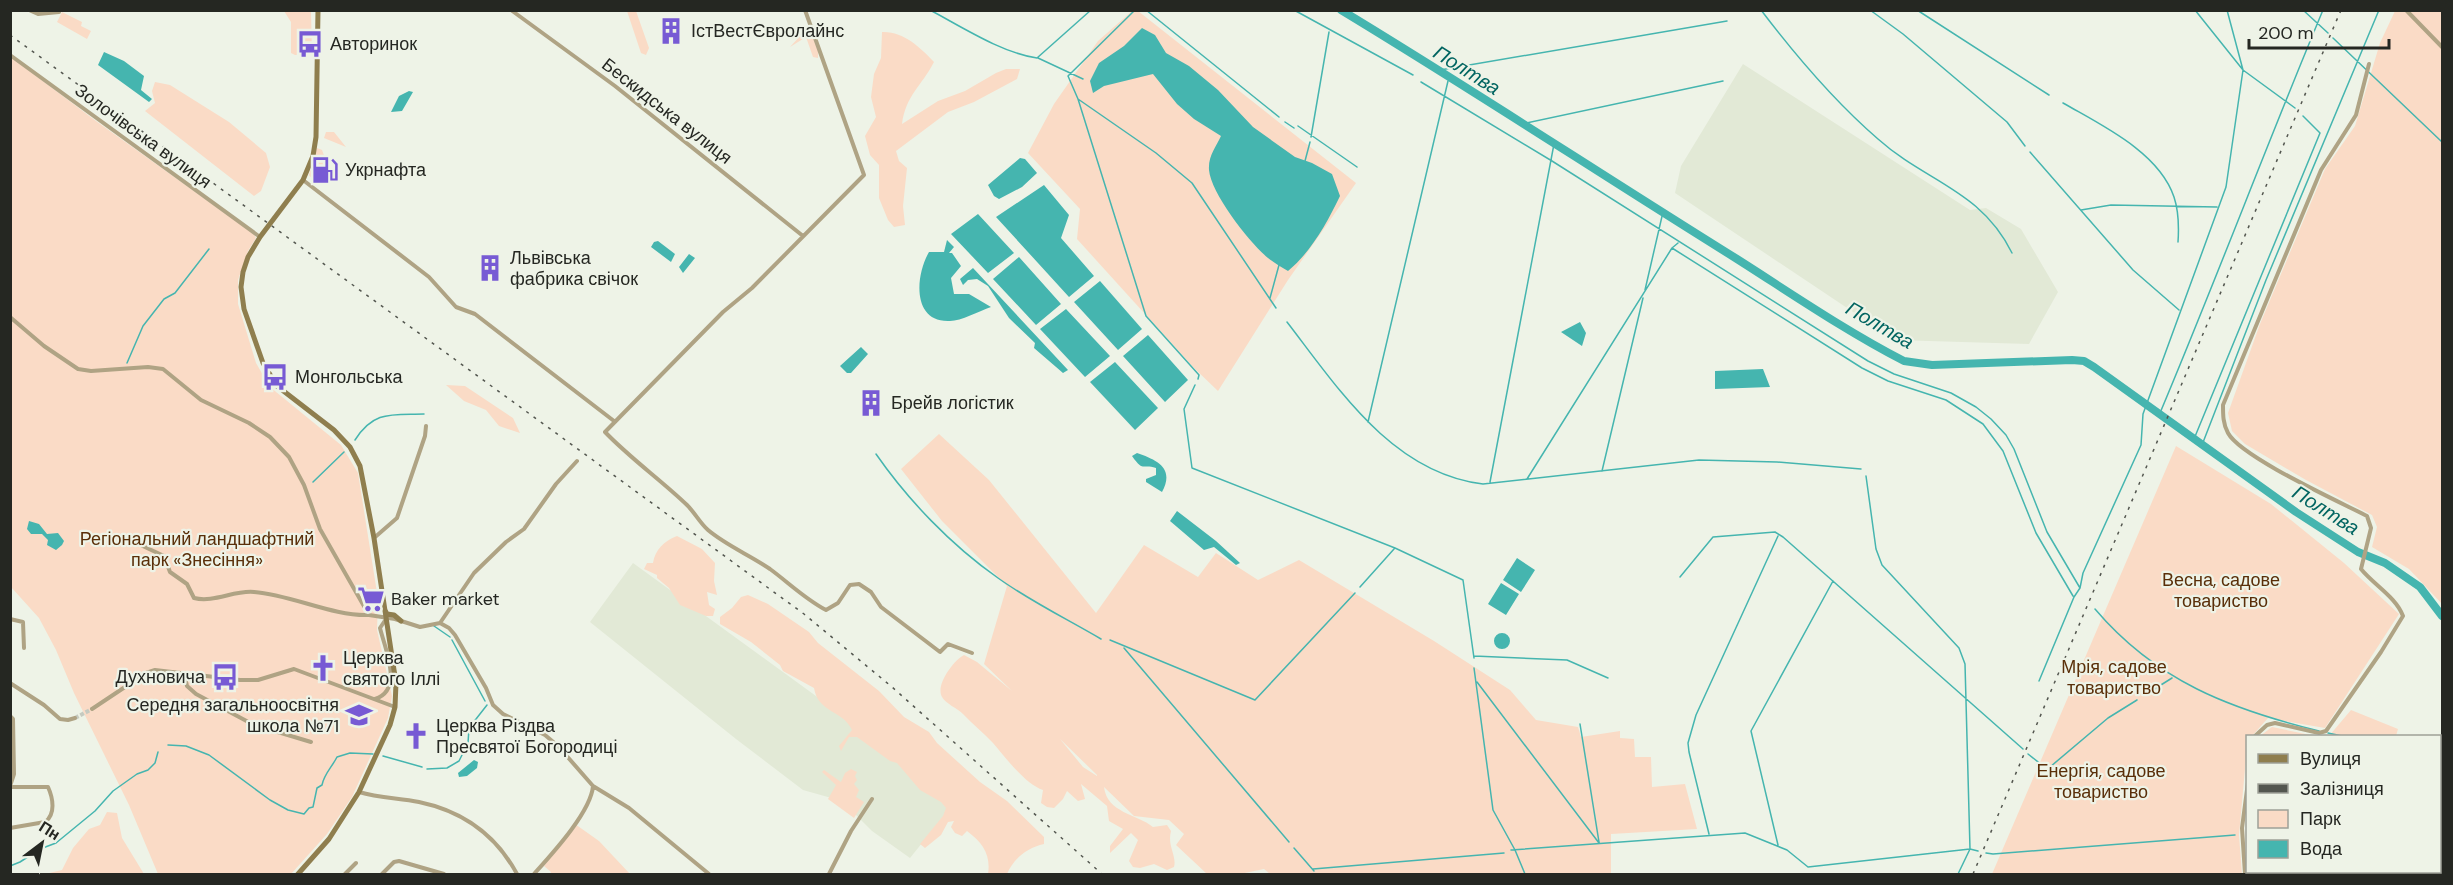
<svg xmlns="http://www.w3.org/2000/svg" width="2453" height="885" font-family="'DM Sans',sans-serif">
<rect width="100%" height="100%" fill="#eef3e7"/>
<!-- built -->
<path fill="#e2e9d6" d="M1743,64l227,146 16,-2 35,21 37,63 -29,52 -134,-4 -220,-147 6,-27z
M633,563l205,149 113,95 -41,51 -38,-27 -30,-30 -39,-11 -67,-51 -146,-117z"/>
<!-- green -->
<path fill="#fadbc6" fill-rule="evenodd" d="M284,11h27l1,44h-17l-4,-2v-31z
M627,11h9l13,37 -3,7 -5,-2z
M1132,11h6l218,172 -68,97 -70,111 -25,-24 -116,-128 3,-30 -52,-56 26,-49 44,-63z
M2395,11h47v593l-33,-35 -37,-22 5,-20 -5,-12 -66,-35 -61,-36 -13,-13 -4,-18 32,-89 65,-155 30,-43 25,-83z
M62,12l20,10 -1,4 10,5 -4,8 -30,-17z
M803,28l8,4 7,18v8l-5,-1 -7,-20 -16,10 11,-12z
M882,32c21,-1 38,15 52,30 -13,25 -28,33 -32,62l36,-23 27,-10 31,-18 10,-4h14l-3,10 -43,23 -26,10 -52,39 3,10 8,7 -4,38 2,19 -11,2 -6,-7 -9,-22v-33l-9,-10 -5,-19 11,-19 -5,-20 3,-23 7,-16z
M11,57l85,64 158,113 2,4 -8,13 -10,29v24l18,59 14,24 71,58 17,28 20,126 -1,31 15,66 -4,22 -36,79 -25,37 -36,40h-133l-29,-69 -55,-112 -18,-43 -17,-32 -28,-31z
M155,82l15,3 59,37 37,31 4,14 -9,24 -7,5 -109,-85 10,-8 -3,-12z
M326,132h8l12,15 -22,-9z
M317,148l5,2 3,8 -4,17 -8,5 -4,-5z
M446,385l19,1 48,32 7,15 -21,-7 -13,-16 -22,-9z
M939,434l50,46 107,133 48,-68 54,32 18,-24 42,27 41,-20 135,81 76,49 26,30 42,7 3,10 39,-6v7l14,1 1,18h16l1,30 33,-3 12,45 -86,5v40h-341l-6,-5 -24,5h-33l-31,-29 8,-11 -15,-14 -35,-4 -30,-29c3,26 33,27 49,40l14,-2 4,6c-4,15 6,25 3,36l-7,3 -13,-6 -14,4 -7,-1 -4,-6 9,-21 -7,-7 -21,20v-7l13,-17 -14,-8 -2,-15 -26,-22 4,15 -7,2 -11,-10 -4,8 -9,9 -7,-1 -6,-4 2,-13c-18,-6 -38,-33 -50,-47 -9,-10 -21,-19 -30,-29 -6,-6 -17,-10 -21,-17 -7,-12 12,-37 22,-42l13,7 35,29 -28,-27 23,-78 -65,-65 -41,-52zM1060,739l37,36v1l-14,-9z
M2176,446l95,58 73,59 55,51 -74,114 -57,-10 -16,18h-4l-9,99 3,39h-250z
M677,536l25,13 13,14 -1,18 3,14 -10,-3 2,13 6,4 -2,7h-7l-26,-11 -11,-17 -12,-10v-3l-13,-6 3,-6h6c2,-13 11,-22 24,-27z
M748,595l20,9 41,28 9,11 61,48 25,26 25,15 8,11 43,39 27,19 37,36v7c-17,4 -30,14 -37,30h-19c3,-19 -5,-31 -21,-43l-5,5 -7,-3 -4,-6 3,-6 -6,1 -7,13 -16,13 -5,-4 23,-28 3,-8 -5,-6 -21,-12 -23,-27 -7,-2 -33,-24h-8l-8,14 -2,-5 13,-16c-9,-20 -34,-17 -38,-42l-31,-17 -3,-6 -29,-23 -31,-18v-7l12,-9 9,-11z
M2351,710l47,19 -2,7h-67z
M2272,727l43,9h-55z
M2440,761l2,1v112h-190l-1,-2h189z
M851,769l6,3 -2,4 2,4 -3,4 5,6 -3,7 8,5 -10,16 -26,-19 8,-14 -14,-13 2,-2 17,12 4,-9z
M107,812l10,1 5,25 22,36h-99l17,-4 11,-22 16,-19 11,-4z
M575,824l24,17 31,33h-80l1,-2 -7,-6z"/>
<!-- water -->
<path fill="#45b5af" d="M1142,28l13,7 11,18 23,13 29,24 35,37 42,30 17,6 20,11 8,22c-13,27 -29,56 -52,75 -7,-4 -14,-8 -20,-13 -18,-15 -57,-64 -59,-88 -1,-14 7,-23 12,-34l-27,-17 -17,-15 -24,-30 -49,12 -11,7 -3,-12 9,-18 25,-17z
M104,52l20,9 20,15 -3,14 11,9 -3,3 -51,-37z
M409,91l4,1 -11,19 -11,1 8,-16z
M1020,158l5,1 12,14 -15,14 -23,12 -5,-3 -6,-11z
M1044,185l25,30 -8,23 33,38 -25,21 -73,-80z
M978,214l36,39 -26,20 -37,-39z
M947,240l7,7 -5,6h3l9,13 -10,12 3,16h15l22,13c-12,4 -30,14 -41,14 -38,2 -35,-45 -21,-69h15z
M658,241l17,13 -4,8 -20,-15 3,-5z
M689,254l6,4 -12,15 -4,-6z
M1019,257l42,47 -25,21 -43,-46z
M973,268l95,102 -5,3 -29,-25 1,-5 -26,-25 -21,-32 -11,-7 -9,1 -5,5 -3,-6z
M1100,281l42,48 -24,21 -44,-48z
M1066,309l44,47 -25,21 -45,-48z
M1580,322l6,11 -4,13 -21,-14z
M1148,335l40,45 -23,22 -42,-46z
M861,347l7,7 -17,19h-4l-7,-7z
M1115,362l43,46 -23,22 -45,-48z
M1763,369l7,18 -55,2v-18z
M1137,453c20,7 38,15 25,39l-16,-10v-3l10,-4v-7c-14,-5 -12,5 -24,-12z
M1177,511l39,30 24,22 -4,2 -22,-18 -10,3 -34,-29z
M29,521l10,3 8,10 11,-1 6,8 -2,4 -6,5 -9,-5 1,-5 -6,-6h-11l-4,-5z
M1517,558l18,12 -14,22 -18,-12z
M1501,583l18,11 -13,21 -18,-11z
M1494 641a8 8 0 1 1 16 0a8 8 0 1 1-16 0Z
M474,760l4,2 -1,6 -10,8 -8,1 -1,-4z"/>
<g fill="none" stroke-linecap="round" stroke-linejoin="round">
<!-- stream -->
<path stroke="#45b5af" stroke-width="1.5" d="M930,10c32,17 72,43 107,48l54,-48
M1135,10l-67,66 10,23 78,54 36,30 84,125
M1146,10l133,107
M1294,10l119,65
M1761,10c35,46 73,91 117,129 48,43 103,51 134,114
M1870,10l33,24 104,88 18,24
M1917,10l132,85
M2227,10l16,60 52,38
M2303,10l25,23
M2333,38l109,104
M1038,58l45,21
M1440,70l287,-49
M1421,82l131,79 316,200 26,13 57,19 25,14 15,12 15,16 8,14 33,83 33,56
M1078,99l68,217 53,59 -1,4
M2063,103c38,22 96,49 111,94 5,15 5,30 4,45
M1285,122l9,6
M1522,124l201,-43
M1298,126l59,41
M1311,137l18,-105
M2030,152l103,118 46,40
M1305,161l5,-19
M2081,210l30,-5 106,2
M1672,248l190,120 26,13 58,19 37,24 20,27 33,82 37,63
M1645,290l18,-78
M1270,298l9,-33
M1287,322c51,66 105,151 196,162l216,-24 78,2 84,7
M127,363l16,-37 21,-27 11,-6 34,-44
M1195,385l-11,24 8,59 203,80 68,32 11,78
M2160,413c56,-133 107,-269 163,-403
M1368,422l80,-341
M2194,439l126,-306 -17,-17
M355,440c19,-30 37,-25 69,-26
M2202,445l64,-165 113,-270
M876,454c32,46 75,91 122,124 32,23 69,41 103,61
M1602,471l41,-173
M1866,476l10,73 6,16 77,83 6,16 5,185 -12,25
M1527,479l145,-231 6,-5
M313,482l31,-30
M1490,482l64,-338
M1680,577l33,-40 62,-5 8,5 240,212
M1360,587l34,-38
M2095,609c61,72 135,100 224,122
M434,626l16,11
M452,640l33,61
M1110,640l145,60 100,-107
M1124,648l165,194
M1474,656l93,4 41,18
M1474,668l19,142 22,40 10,24
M2039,681l35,-84 6,-9 3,-15 58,-128 2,-31 83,-227 17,-117 -48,-60
M1477,682l122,161
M2145,695l27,-17
M1580,724l19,118
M2328,733l14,3
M168,745l18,1 23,9 61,45 18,10 16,4 5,-6 4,-1 4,-19 5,-3c2,-11 10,-18 15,-28l13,-4 23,1
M2028,754l14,11 8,2 58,-49 29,-18
M383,756l39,11
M2440,762l2,1
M427,769l20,-1 12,-7 9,-18 1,-15 18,-23
M1709,834l-20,-82 -1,-9 8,-28 82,-179
M1778,845l-27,-114 82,-150
M1294,848l20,23
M1511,850l234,-17 42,17 21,17 162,-18 8,2
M1986,853l7,1 242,-19
M10,866l10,-4 20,-13 16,-6 39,-32 18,-20 24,-17 11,-4 7,-7 3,-11
M1313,869l191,-16"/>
<!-- river -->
<path stroke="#45b5af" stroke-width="8" d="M1341,10c134,81 264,167 396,249 55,35 109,72 167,102l28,4 140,-5 12,1 10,6 202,145 62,40 27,11 35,24 22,29"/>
<!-- minor-tunnel -->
<path stroke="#c6cac0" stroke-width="4" stroke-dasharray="4 2" stroke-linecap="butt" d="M75,718l17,-9"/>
<!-- minor -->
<path stroke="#afa384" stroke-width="4" d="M29,10l9,4 21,-2
M511,10l104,76 188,150
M805,10l59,165 -112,113 -29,24 -118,120c26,27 56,48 82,73 8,8 13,18 21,25 19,16 42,25 62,39 19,14 35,30 56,41l12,-7 12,-18 9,-1 12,8 10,15 59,45 8,-8 24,9
M2406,10l36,37
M10,55l250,182
M303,180l126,97 27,30 19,7 139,107
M10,317l34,29 34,23 13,2 57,-4 15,2 38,31 48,23 21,14 19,20 15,28 16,44 49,86 26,4 25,8 20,-4
M374,538l23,-20 28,-82 1,-10
M130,540l34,16 6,16 17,12 7,14c20,5 40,-8 60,-6 38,3 78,24 114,23
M10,619l13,3 1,26
M440,623l9,5 6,7 31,53 7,17 10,9 42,21 13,11 35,40 36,22 80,66
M440,623l34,-50 32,-31 18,-13 32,-45 21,-23
M184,673l3,13 9,8 58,31 57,17
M10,683l34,22 16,14 8,1 7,-2
M375,699c29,-9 10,-50 5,-71l6,-9
M92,709l54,-36 9,-3 85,10h18l36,-11 101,38
M10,716l3,3 1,55 -4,12
M2255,736l12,-11 8,-2 44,10 7,-2 55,-79 22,-36c-7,-19 -29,-31 -42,-47l10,-41 -4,-12c-29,-15 -126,-59 -139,-83 -5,-9 -5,-18 -5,-28l98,-235 35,-55 13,-51
M10,787h38c5,11 8,27 -3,35l-35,6
M359,792c20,6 40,6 60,10 43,9 77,33 98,72
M345,874l11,-11
M382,874l12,-12 5,-1 45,13
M534,874c17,-19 57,-62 59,-88
M829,874l22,-43 21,-32
M2245,874l-3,-46 6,-46"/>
<!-- secondary -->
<path stroke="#8f7e4e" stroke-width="5" d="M385,610l2,4 7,1 7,6
M298,874l31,-35 30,-47 31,-67 5,-18 1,-24 -22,-145 -14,-72 -10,-19 -16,-17 -57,-44 -14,-23 -19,-54 -3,-22 2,-15 5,-15 12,-20 43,-57 10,-24 3,-19 2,-127"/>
<!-- rail -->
<path stroke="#53564f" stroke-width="1.5" stroke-dasharray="3 6" stroke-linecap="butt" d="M10,35l794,579 88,73 210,187
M1973,874l368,-864"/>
</g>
<!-- icons -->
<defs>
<symbol id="building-bare" viewBox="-9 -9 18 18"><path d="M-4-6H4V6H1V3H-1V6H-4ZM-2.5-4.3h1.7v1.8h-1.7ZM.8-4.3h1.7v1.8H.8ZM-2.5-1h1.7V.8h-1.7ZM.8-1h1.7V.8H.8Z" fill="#775ad4" stroke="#eef3e7" stroke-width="2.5" paint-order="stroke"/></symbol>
<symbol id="bus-bare" viewBox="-9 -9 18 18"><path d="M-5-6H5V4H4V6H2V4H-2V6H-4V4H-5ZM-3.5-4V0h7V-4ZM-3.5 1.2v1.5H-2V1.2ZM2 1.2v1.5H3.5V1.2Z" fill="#775ad4" stroke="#eef3e7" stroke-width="2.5" paint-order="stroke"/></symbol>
<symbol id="fuel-bare" viewBox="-9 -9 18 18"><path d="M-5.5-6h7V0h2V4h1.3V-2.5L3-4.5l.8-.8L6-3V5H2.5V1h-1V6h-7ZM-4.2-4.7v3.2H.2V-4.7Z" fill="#775ad4" stroke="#eef3e7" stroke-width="2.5" paint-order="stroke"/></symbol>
<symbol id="supermarket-bare" viewBox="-9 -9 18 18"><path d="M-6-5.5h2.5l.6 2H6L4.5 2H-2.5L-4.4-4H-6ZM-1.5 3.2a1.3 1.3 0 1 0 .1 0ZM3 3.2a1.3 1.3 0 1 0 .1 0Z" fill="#775ad4" stroke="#eef3e7" stroke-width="2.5" paint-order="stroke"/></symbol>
<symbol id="church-bare" viewBox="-9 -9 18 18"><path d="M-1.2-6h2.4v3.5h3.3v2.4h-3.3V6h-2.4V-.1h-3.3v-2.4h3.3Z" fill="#775ad4" stroke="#eef3e7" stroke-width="2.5" paint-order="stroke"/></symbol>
<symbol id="school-bare" viewBox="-9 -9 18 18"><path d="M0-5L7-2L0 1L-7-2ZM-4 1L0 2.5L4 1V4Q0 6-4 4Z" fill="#775ad4" stroke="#eef3e7" stroke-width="2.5" paint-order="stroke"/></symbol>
</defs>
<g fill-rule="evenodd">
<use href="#building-bare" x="652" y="12" width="38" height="38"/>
<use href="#bus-bare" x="291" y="25" width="38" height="38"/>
<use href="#fuel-bare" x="306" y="151" width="38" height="38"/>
<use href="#building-bare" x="471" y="249" width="38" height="38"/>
<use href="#bus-bare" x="256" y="358" width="38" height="38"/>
<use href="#building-bare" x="852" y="384" width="38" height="38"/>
<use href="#supermarket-bare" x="352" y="580" width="38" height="38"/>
<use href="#church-bare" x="304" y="649" width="38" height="38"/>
<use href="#bus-bare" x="206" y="658" width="38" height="38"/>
<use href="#school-bare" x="340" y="696" width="38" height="38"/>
<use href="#church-bare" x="397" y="717" width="38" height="38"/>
</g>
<g text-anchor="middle" stroke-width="4.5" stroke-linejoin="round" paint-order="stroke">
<!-- poi labels -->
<g font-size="18" fill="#252722" stroke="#eef3e7" text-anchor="start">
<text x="691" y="37">ІстВестЄвролайнс</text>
<text x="330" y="50">Авторинок</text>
<text x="345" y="176">Укрнафта</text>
<text x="510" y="264">Львівська<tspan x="510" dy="21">фабрика свічок</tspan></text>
<text x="295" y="383">Монгольська</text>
<text x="891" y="409">Брейв логістик</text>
<text x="391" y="605">Baker market</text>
<text x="343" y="664">Церква<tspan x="343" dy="21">святого Іллі</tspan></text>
<text x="205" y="683" text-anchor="end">Духновича</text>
<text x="339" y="711" text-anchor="end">Середня загальноосвітня<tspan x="339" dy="21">школа №71</tspan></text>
<text x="436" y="732">Церква Різдва<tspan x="436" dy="21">Пресвятої Богородиці</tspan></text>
</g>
<!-- street labels -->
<g font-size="18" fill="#252722" stroke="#eef3e7">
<text transform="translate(667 111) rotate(38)" y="6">Бескидська вулиця</text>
<text transform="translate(143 136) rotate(36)" y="6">Золочівська вулиця</text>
</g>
<!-- park labels -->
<g font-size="18" fill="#5a2f09" stroke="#eef3e7">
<text x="197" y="545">Регіональний ландшафтний<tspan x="197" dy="21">парк «Знесіння»</tspan></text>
<text x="2221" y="586">Весна, садове<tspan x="2221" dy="21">товариство</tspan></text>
<text x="2114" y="673">Мрія, садове<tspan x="2114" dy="21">товариство</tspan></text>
<text x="2101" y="777">Енергія, садове<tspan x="2101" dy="21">товариство</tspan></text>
</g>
<!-- water labels -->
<g font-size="20" font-style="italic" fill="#026561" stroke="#eef3e7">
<text transform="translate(1467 70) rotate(32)" y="7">Полтва</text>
<text transform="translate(1880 325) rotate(30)" y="7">Полтва</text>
<text transform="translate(2326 510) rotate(32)" y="7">Полтва</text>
</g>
</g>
<!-- border -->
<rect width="2453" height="885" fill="none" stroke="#252722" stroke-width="24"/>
<!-- legend -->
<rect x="2246" y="735" width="195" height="138" fill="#eef3e7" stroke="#9ea198" stroke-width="1.5"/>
<rect x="2258" y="754" width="30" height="9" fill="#8f7e4e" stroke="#9ea198" stroke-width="1.5"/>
<text x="2300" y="765" font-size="18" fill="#252722">Вулиця</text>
<rect x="2258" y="784" width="30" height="9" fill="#53564f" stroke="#9ea198" stroke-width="1.5"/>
<text x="2300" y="795" font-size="18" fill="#252722">Залізниця</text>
<rect x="2258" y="810" width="30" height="18" fill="#fadbc6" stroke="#9ea198" stroke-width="1.5"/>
<text x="2300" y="825" font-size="18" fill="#252722">Парк</text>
<rect x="2258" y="840" width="30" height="18" fill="#45b5af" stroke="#9ea198" stroke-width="1.5"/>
<text x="2300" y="855" font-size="18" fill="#252722">Вода</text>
<!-- north arrow -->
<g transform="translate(42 843) rotate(32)" stroke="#eef3e7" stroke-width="4.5" paint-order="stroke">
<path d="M0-4.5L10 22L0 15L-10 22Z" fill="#252722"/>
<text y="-9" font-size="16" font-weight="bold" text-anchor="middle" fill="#252722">Пн</text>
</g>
<!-- scale -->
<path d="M2249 39v9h140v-9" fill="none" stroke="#252722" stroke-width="3"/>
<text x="2258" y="39" font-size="18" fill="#252722" stroke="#eef3e7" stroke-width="4.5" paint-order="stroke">200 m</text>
</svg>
